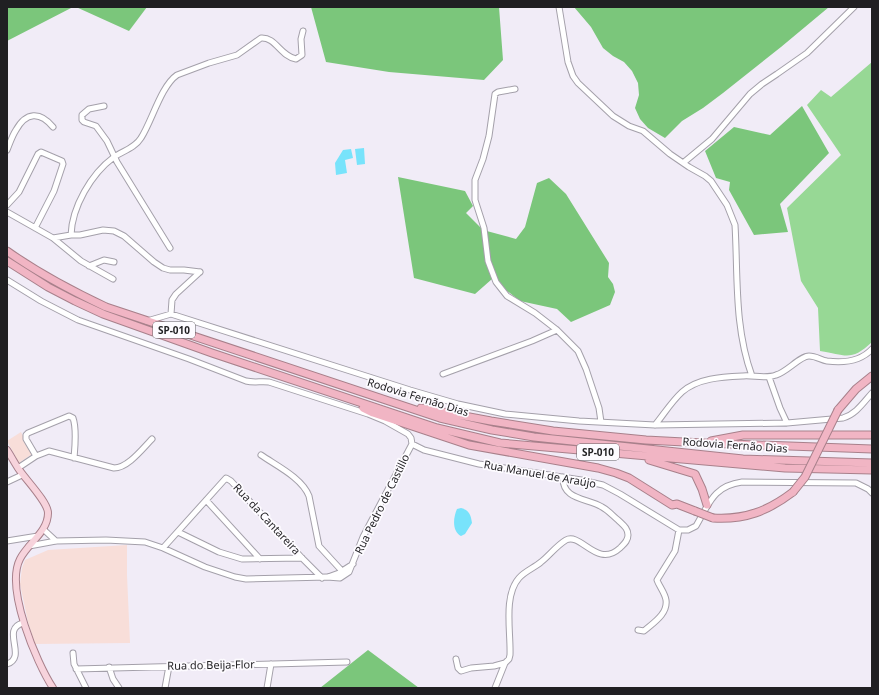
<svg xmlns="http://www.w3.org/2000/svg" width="879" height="695" font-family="'Noto Sans',sans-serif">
<rect width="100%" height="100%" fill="#f1ecf7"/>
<!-- education -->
<path fill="#f8ded9" d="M21,432l11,22 -13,9 -12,-22z
M127,545v30l3,68 -95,1 -7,-22 -8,-38 2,-16 3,-8 23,-10z"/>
<!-- green -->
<path fill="#97d895" d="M872,62v280c-21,20 -26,13 -52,9l-2,-43 -17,-27 -14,-73 54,-53 -34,-50 14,-15 10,7z"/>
<!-- forest -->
<path fill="#7bc67b" d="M7,7h66l-66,34z
M76,7h71l-18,24z
M311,7h188l4,53 -19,20 -95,-8 -63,-10z
M574,7h255l-48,40 -58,46 -20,15 -21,13 -17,17 -17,-10 -8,-9 -5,-11 4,-13 -1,-12 -6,-12 -8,-9 -11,-6 -10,-8 -12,-21z
M802,106l27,47 -49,51 8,28 -34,3 -25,-45 1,-8 -14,-4 -11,-27 29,-24 36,8z
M398,177l67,14 8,15 -7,7 17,17 33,9 9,-12 12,-44 12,-5 17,16 43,69 -1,14 5,7 2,8 -5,13 -39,17 -14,-13 -37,-8 -28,-22 -17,15 -61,-16z
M368,650l51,38h-99z"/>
<!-- water -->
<path fill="#78e3fb" d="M364,148l1,16 -8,1 -2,-16z
M351,149l2,9 -8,2 2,13 -11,2 -1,-12 8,-13z
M461,508c8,2 10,7 11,15l-7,11 -4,2c-9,-5 -8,-18 -4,-27z"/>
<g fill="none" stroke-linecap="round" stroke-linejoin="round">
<defs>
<path id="minor" d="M559,7l9,55 5,14 5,7 35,33 16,10 14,5 27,23 19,13 16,9 6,5 16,24 8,20c3,50 -1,102 17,151
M515,89l-17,3 -3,2 -6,42 -6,23 -8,21v20l9,28 4,33 8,21 11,14 28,17 22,17 21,21 8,18 13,39 2,14
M104,106l-15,3 -7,6v5l2,2 12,4 11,15 10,21 53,86
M7,150c3,-7 5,-14 9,-20 10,-18 24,-19 37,-3
M683,163l29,-24 38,-45 12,-10 15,-10 30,-21 47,-46
M7,205l12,-13 19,-38 3,-2 21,9 1,3 -9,27 -19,37
M7,212l46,26 28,23 32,18
M71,235c1,-28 20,-61 43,-78 9,-6 21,-9 27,-19 11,-17 20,-52 36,-63l32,-12 28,-8 24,-17c15,-1 19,18 35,21l6,-4 -1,-16 2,-8
M53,238l18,-3h9l23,-5 11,1 10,5 30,26 9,6 7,2h14l16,2
M89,266l15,-6 10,2
M7,280l34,21 37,19 111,39 57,22c8,2 15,0 23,1l99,32 17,7 23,13 3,4 1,6
M171,314l1,-14 4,-6 24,-22
M147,321l24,-7 239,76 48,14 47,10 74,7 76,4 132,-2 56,-5c13,-4 20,-15 29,-25
M443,374l89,-33 25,-11
M769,377l11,31 7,15
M655,425c9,-11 17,-24 27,-33 16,-14 40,-15 61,-16 10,-1 23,3 33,-1 11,-3 24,-19 33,-19 7,0 12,4 18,5 16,2 34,0 45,-12
M412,444l12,6 55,14 102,16 22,5 17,9 59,36h9l8,-4c13,-22 17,-40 46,-44l114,1 12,6 4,4
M261,455c16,11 41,23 48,41l10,50 23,25
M36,456l-10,-17v-4l2,-2 41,-17 4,2c4,11 2,28 1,40
M18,468l18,-12 13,-5 65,17c14,0 29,-20 38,-29
M7,482l15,-7
M206,500l54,59
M43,529l13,12
M178,532l41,20 23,7 60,-1
M7,541l31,-5
M29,546l27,-5 50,-1 39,2 18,6 42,19 30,10 11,2 81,-2 13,1 9,-6 14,-35 49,-93
M163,548l63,-70 5,3 71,77 20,20
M328,577l11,-4 14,-9
M638,630l6,1c9,-8 24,-17 22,-31 -1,-7 -7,-14 -9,-20l18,-29 4,-21
M73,653l1,11 12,24
M456,659l2,9 3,3 10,-3 23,-2 11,-3
M7,664c21,-7 -7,-35 16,-41
M109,667l4,12 6,9
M76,669l271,-7
M165,688l4,-22
M267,688l4,-24
M495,688l10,-25 4,-4 1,-4c1,-22 -7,-59 9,-77 6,-7 15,-10 22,-16 8,-6 15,-16 25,-22 15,-8 31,29 54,8 4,-4 8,-7 8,-13 0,-7 -5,-10 -10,-15 -5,-4 -10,-10 -16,-13 -15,-9 -40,-7 -39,-30"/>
<path id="major" d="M7,450c4,6 7,12 11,18 7,11 30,34 30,45 0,19 -20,30 -28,46 -15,29 16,103 33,129"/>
<path id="highway" d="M7,251c31,22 65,40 99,56l334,111 52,12 42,7 209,22 129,4
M7,261l41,26 27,14 28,13 109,39 225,75 63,15 285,25 87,2
M363,408l10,5 96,32 129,23 18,5 13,5 43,27 5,-1 18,7
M421,408l70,13 62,10 93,9 57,3 169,6
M838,410l18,-21 16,-13
M711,441l32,-6h129
M649,460l46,14 7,15 5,16
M713,518c32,2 55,-7 80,-26"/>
</defs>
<!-- minor casing -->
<use href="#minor" stroke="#a4a0aa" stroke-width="7"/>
<!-- major casing -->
<use href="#major" stroke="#a8808b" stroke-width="8"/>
<!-- highway casing -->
<use href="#highway" stroke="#a8808b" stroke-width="9"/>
<!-- minor -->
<use href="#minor" stroke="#fff" stroke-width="5"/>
<!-- major -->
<use href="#major" stroke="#f7d3dc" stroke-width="6"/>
<!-- highway -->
<use href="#highway" stroke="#f1b5c4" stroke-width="7"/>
<defs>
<path id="highway-bridge" d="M793,492l12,-15 33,-67
M695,511l18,7"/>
</defs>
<!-- highway-bridge casing -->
<use href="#highway-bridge" stroke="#a8808b" stroke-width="9" stroke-linecap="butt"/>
<!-- highway-bridge -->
<use href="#highway-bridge" stroke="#f1b5c4" stroke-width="7"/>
</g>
<g text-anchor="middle" stroke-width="3.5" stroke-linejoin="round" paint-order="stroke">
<!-- shield labels -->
<g fill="#fdfbff" stroke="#626164" stroke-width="1">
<rect x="153" y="322" width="42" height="16" rx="3"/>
<rect x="577" y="444" width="42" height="16" rx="3"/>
</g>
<g font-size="10" font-weight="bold" fill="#201f22">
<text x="174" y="334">SP-010</text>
<text x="598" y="456">SP-010</text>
</g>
<!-- street labels -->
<g font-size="11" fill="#201f22" stroke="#fdfbff">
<text transform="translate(418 397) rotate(17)" y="4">Rodovia Fernão Dias</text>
<text transform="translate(735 445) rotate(4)" y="4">Rodovia Fernão Dias</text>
<text transform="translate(540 474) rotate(10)" y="4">Rua Manuel de Araújo</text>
<text transform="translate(382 504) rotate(-64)" y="4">Rua Pedro de Castillo</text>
<text transform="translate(267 519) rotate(47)" y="4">Rua da Cantareira</text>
<text transform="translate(211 665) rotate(-1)" y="4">Rua do Beija-Flor</text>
</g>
</g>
<!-- border -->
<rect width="879" height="695" fill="none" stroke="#201f22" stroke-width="16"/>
</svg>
